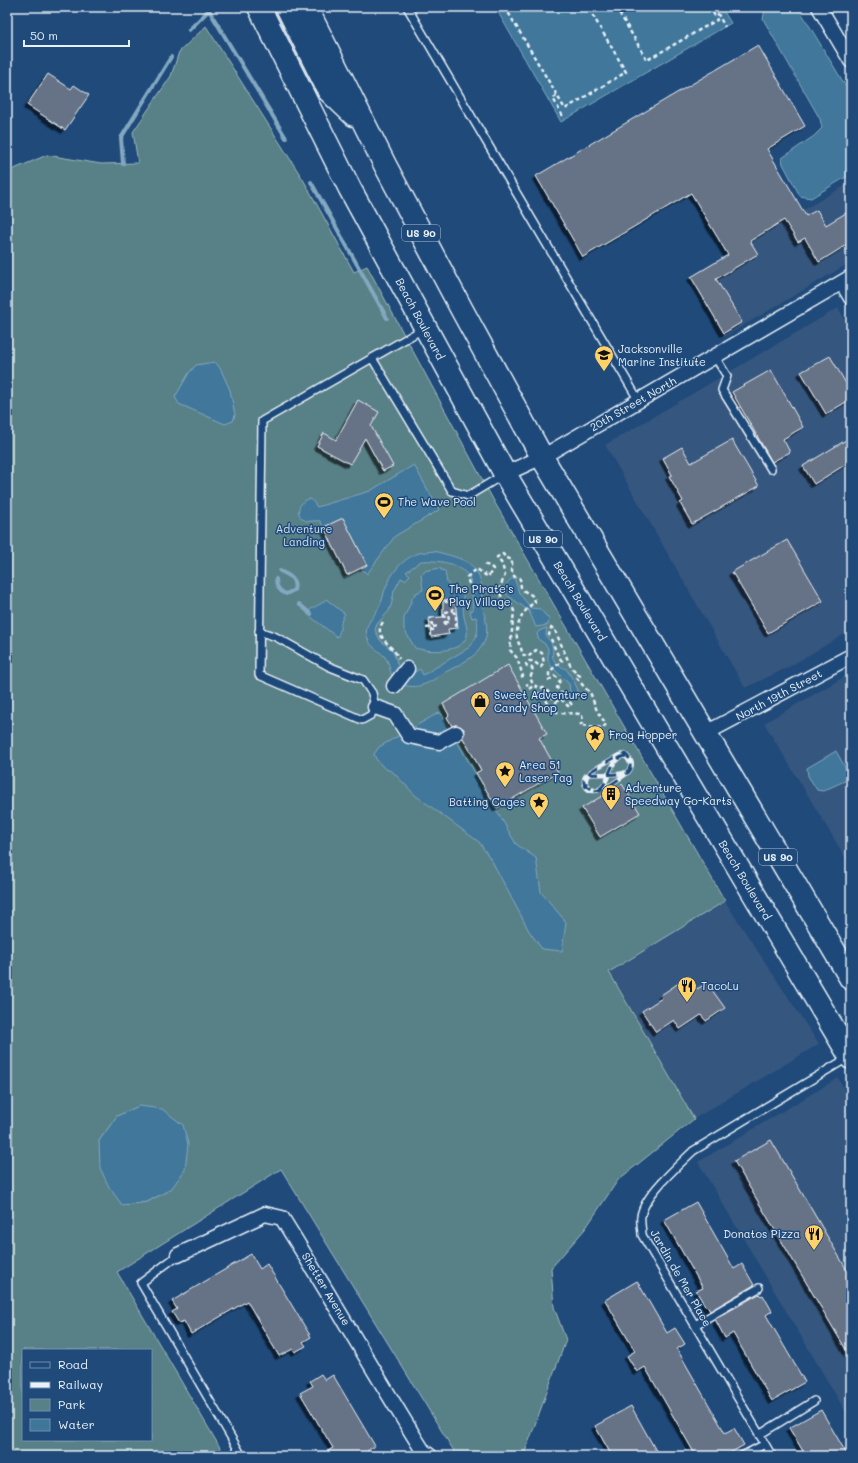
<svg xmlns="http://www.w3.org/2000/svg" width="858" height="1463" font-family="Mali,sans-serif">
<defs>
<filter id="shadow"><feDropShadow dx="-3.5" dy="3.5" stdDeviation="0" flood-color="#0009"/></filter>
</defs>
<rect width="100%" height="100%" fill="#1f4a7a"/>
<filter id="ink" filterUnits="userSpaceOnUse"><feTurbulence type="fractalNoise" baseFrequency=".025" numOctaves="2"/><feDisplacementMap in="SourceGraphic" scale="8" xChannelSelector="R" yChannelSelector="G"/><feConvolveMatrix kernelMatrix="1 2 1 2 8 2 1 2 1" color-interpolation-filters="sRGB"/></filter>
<g filter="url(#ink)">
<!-- built -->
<path fill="#34567e" d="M851,182v80l-127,75 -35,-60z
M838,308l13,21v301l-62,37 -44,21 -140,-243z
M851,673v194l-87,-144z
M725,901l94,143 -125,75 -85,-147z
M838,1078l13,22v321l-153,-259z"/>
<!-- green -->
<path fill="#588087" stroke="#a0b8c0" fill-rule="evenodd" d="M206,26l98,155 50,91 13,-6 128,237 230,398 -116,71 85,147 -76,61 -33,49 -34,39 3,39 12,33 -41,112 -2,4h-66l-176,-287 -164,103 108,184h-218v-1284l40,-17 54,9 37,-1 -5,-31 38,-56 8,-24zM139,1106l32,83 -24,13 -25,3 -23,-64 18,-25zM23,1350h128v90h-128z"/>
<!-- water -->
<path fill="#3f779a" stroke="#83a8c0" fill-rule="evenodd" d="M495,7h226l10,16 -170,99z
M768,7h30l53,88v79l-40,24 -11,-2 -17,-32 -1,-6 32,-22 8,-8 -2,-9 -57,-100 2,-10z
M215,362l5,6 10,22 5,25 -2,6 -8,3 -46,-20 -4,-7 14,-24 7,-8z
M414,465l25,45 -44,26 -28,38 -6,-6 6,-3 -24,-47 -19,9 -4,-6c-5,-1 -9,1 -13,0 -13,-3 -10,-21 4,-22l6,8 53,-16z
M434,551c23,7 45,8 48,38 0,4 -1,8 0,12 1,14 8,25 3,39 -6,17 -27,25 -41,33 -7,4 -14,10 -22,12 -6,2 -12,2 -18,0 -18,-6 -11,-18 -19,-28 -6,-7 -14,-9 -17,-18 -6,-14 6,-21 11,-32 4,-6 4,-14 7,-20 6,-15 17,-29 33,-34 4,-1 10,-1 15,-2zM421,561c19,-1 46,2 51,24 1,8 0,17 1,25l-3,1 2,7 4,-1c4,11 1,21 -6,30l-47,28 -3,-6 -11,6 -10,-6 -6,-18 -13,-11 -5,-10 2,-6 12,-13 3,-9 2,-11 7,-13 4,2 5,-5 -4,-3z
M440,568l1,2 4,1 2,12 8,9 6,1 2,2c0,7 0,14 1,22 1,5 4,12 3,18 -4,19 -39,17 -52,13l-11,-19v-11l9,-21 3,-4 7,-3 -2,-16 3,-1v-2z
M513,578l2,2 4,13 12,15 9,1 9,10 -1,6 -12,2 -7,-16 -22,-16c-3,-7 -1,-13 6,-17z
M326,599l19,15c-6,7 -3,16 -8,23l-30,-23c4,-8 14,-8 19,-15z
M547,628c-3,14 2,8 5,17 2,5 -1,11 2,15 4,7 7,6 12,9 3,3 12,19 12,22l-3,3 -5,-2 -1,-8 -18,-18 -3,-6v-12l-4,-5 -5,-3 -2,-6 2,-3z
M440,712l76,132 20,14 5,34 25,30 -4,29 -20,-2 -13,-18 -37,-70 -13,-19 -64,-47 -22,-23 -9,-4 -8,-9 -2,-5 5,-7z
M836,751l15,27 -28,13 -6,-1 -9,-14 -1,-8z
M139,1106l23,3 21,16 5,19 -3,26 -14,19 -24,13 -25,3 -13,-18 -9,-19 -1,-27 18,-25z"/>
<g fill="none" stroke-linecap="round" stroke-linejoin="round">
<!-- stream -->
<path stroke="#83a8c0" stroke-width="4" d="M207,7l79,131
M189,30l20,-20
M123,164l-2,-26 50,-81
M311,182l76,136
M276,579c0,8 3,12 10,15l8,-4c3,-11 -5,-15 -14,-19
M299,604l12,10"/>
</g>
<!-- building -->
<path fill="#667286" stroke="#e8f1f8" filter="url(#shadow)" d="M758,45l47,81 -38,23 39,67 11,-6 9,15 25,-15v32l-32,20 -14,-24 -7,4 -14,-22 -34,21 8,13 -42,25 26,43 -18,11 -33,-56 37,-22 -37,-62 -108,64 -47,-81z
M48,74l23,15 3,-4 15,10 -24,35 -38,-25z
M830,356l21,36v7l-25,15 -25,-42z
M771,370l32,57 -20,12 7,13 -18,10 -40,-70z
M358,400l21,12 -8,14 22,40 -10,5 -18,-33 -15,26 -33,-18 7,-13 12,7z
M851,437v24l-37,23 -11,-18z
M732,440l27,46 -67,38 -12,-21 3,-2 -14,-25 3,-1 -9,-17 19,-11 9,16z
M343,518l24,47 -20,10 -23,-48z
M787,540l36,61 -55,32 -36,-61z
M455,599l3,29 -10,1 1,5 -18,3 -2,-19 14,-1v-17z
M508,665l39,69 -8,4 19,34 -61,36 -21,-35 5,-3 -18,-32 -1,1 2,-5v-5l-4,-3 -4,-1 -4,1 -5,-9 2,-2 -6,-11z
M622,784l18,29 -40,24 -18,-29z
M689,976l8,13 10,-6 18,25 -19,13 -5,-6 -21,14 -6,-9 -18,12 -14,-21 20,-13 -1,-3z
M771,1140l80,137v81l-117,-197z
M696,1202l38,67 8,-5 12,21 -44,26 -3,-5 -1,1 -10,-16 7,-3 -39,-68z
M251,1254l9,15 7,-5 44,73 -8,5 3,4 -11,6 -2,-3 -14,7 -32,-55 -56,33 -7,-13 -5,2 -7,-11 5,-3 -5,-8z
M637,1281l30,52 8,-5 10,16 -8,5 48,84 9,-5 10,17 -19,11h-29l-51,-89 -8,5 -10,-16 8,-5 -30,-51z
M759,1294l2,2 2,-1 9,16 -6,4 39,67 -33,19 -39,-68 -8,5 -10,-19z
M321,1374l4,6 8,-5 42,71 -8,5 2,5h-50l14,-8 -33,-55 13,-7 -3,-5z
M631,1406l28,50h-47l-17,-30z
M821,1410l27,46h-42l-17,-28z"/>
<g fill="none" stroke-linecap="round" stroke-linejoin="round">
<defs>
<path id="lane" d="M407,7l232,394
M715,357l12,19 -5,14 49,79
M372,358l80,133 16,5 35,-21
M259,631l17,6 52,29 35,14 9,13 3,14 -4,8 -9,5 -103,-45 3,-254 161,-92
M178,1255l-37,28 101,173
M695,1325l64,-37
M759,1435l55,-34
M742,1456l23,-12
M772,1456l-130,-221c0,-6 -2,-13 -1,-19 3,-21 37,-50 52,-65l156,-94"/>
<path id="street" d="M819,7l32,54
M842,283l9,15
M505,474l37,-17 309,-180
M394,686l13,-17
M375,707l20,7 14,22 30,6 17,-9
M706,733l145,-77
M178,1255l87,-41 17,4c48,77 93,156 141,233l7,5"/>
<path id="highway" d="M259,7l91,182 155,285 346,584
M287,7l42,84 25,24
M306,7l79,158 77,145 80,147 309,522"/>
</defs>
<!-- lane casing -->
<use href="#lane" stroke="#e8f1f8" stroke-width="10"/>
<!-- street casing -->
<use href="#street" stroke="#e8f1f8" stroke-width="17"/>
<!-- highway casing -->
<use href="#highway" stroke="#e8f1f8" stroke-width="25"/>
<!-- path -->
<path stroke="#e8f1f8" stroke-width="2.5" stroke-dasharray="4 3" stroke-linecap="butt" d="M505,7l60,102 61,-37 -38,-65
M616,7l31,53 70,-40 -7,-13
M714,7l11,20
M557,96l-4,2 11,21
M469,584l-2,-7 10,-8 11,8 5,-8 -3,-3 -8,-2
M445,600l1,2h6v-3
M453,611l1,2h2v15
M383,622c-11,15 10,22 16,37
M445,622h4l-1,-11
M445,625l-1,-13 9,-1 -1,-9
M426,628l13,-2
M430,630h3l-2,-12
M521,677l2,-1 -6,-18 -7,-8 4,-39 -3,-7 -8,-4 -4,-10 6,-15 -3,-11 -5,-7 6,-3 2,3 7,3v14l3,3h4c2,3 1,6 2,10 4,8 13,5 14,15 -11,7 -20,23 -18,36 1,6 5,9 5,16l6,3 8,-7 6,3 2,10 -3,4 -8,-6h-4l-3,3 1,2 5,2 1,3 -3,7 2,4 -6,3
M529,689l5,-4 5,3h6l11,14 5,-3 7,7 4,-1 -7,-10 -4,-2 -4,-5 3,-8 -5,-4 -6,4v-8l13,-11c-6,-7 -8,-17 -13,-26l2,-7h3l17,39 9,9 -3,2 8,10 5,4 7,19 9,13 -3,4 -23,-3 3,-3 -1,-7c-8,-4 -22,1 -29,-5 -4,-4 -7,-11 -11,-16l-3,-1 -5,3"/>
<!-- lane -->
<use href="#lane" stroke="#1f4a7a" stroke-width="7"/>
<!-- street -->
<use href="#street" stroke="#1f4a7a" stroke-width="14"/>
<!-- highway -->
<use href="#highway" stroke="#1f4a7a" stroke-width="22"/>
<defs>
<path id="rail" d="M591,771l28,-16 6,-1c7,6 9,11 4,18 -9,6 -35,28 -43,15 -3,-4 -3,-8 0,-12 10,-3 42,4 44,-8 1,-5 -2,-8 -5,-11 -19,3 -13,31 -30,35l-8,-5c-3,-7 0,-10 4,-15"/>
</defs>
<!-- rail casing -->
<use href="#rail" stroke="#e8f1f8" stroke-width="4.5"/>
<!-- rail -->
<use href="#rail" stroke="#1f4a7a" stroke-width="3" stroke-dasharray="9" stroke-linecap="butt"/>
</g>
</g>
<!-- icons -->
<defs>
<symbol id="school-pin" viewBox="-11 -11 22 30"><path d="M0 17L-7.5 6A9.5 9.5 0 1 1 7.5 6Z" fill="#ffd166" stroke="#1f4a7a"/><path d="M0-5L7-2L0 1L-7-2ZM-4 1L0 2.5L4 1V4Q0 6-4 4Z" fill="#111"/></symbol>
<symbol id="stadium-pin" viewBox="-11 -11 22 30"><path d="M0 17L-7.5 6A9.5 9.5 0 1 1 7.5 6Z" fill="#ffd166" stroke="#1f4a7a"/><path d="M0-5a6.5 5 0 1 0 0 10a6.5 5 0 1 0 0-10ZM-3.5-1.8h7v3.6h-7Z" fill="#111"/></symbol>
<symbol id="shop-pin" viewBox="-11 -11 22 30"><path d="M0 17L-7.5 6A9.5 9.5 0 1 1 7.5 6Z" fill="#ffd166" stroke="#1f4a7a"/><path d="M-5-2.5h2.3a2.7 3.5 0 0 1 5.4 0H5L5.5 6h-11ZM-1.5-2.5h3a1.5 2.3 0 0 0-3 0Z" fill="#111"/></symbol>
<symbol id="sight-pin" viewBox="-11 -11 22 30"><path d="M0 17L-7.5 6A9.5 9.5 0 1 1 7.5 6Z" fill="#ffd166" stroke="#1f4a7a"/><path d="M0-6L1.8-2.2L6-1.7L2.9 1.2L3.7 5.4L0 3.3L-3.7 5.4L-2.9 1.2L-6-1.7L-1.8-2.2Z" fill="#111"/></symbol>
<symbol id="building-pin" viewBox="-11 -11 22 30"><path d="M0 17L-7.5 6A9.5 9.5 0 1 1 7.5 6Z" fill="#ffd166" stroke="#1f4a7a"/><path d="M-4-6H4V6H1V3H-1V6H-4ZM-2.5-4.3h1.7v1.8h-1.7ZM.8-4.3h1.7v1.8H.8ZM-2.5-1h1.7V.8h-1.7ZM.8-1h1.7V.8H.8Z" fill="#111"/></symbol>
<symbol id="restaurant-pin" viewBox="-11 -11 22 30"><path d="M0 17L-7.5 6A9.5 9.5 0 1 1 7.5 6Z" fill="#ffd166" stroke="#1f4a7a"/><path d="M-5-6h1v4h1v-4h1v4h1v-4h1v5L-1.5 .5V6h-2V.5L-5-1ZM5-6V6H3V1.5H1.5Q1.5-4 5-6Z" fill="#111"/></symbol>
</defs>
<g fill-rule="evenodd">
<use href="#school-pin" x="593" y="344" width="22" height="30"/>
<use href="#stadium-pin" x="373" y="491" width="22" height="30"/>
<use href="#stadium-pin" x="424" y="584" width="22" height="30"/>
<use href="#shop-pin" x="469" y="690" width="22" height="30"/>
<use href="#sight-pin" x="584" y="724" width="22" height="30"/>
<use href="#sight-pin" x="494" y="760" width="22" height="30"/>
<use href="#building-pin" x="600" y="783" width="22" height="30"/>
<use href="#sight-pin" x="528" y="791" width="22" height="30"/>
<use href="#restaurant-pin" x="676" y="975" width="22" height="30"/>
<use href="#restaurant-pin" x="803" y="1223" width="22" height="30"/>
</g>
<g text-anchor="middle" stroke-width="3" stroke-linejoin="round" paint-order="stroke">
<!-- shield labels -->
<g fill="#1f4a7a" stroke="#acbfd2" stroke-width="1">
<rect x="402" y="225" width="38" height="16" rx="3"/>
<rect x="524" y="531" width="38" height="16" rx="3"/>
<rect x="759" y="849" width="38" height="16" rx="3"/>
</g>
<g font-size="10" font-weight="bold" fill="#e8f1f8">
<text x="421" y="237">US 90</text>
<text x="543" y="543">US 90</text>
<text x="778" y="861">US 90</text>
</g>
<!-- street labels -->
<g font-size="11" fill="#e8f1f8" stroke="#1f4a7a">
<text transform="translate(420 319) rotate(62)" y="4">Beach Boulevard</text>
<text transform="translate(633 404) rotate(-30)" y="4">20th Street North</text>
<text transform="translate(580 601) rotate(59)" y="4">Beach Boulevard</text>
<text transform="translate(779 695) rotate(-28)" y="4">North 19th Street</text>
<text transform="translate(745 880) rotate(59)" y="4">Beach Boulevard</text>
<text transform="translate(681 1278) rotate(60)" y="4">Jardin de Mer Place</text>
<text transform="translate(326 1289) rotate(59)" y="4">Shetter Avenue</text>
</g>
<!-- poi labels -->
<g font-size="11" fill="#e8f1f8" stroke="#1f4a7a" text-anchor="start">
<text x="618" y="353">Jacksonville<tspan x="618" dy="13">Marine Institute</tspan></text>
<text x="398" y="506">The Wave Pool</text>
<text x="449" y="593">The Pirate's<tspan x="449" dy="13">Play Village</tspan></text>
<text x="494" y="699">Sweet Adventure<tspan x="494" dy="13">Candy Shop</tspan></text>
<text x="609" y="739">Frog Hopper</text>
<text x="519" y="769">Area 51<tspan x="519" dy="13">Laser Tag</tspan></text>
<text x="625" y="792">Adventure<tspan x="625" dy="13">Speedway Go-Karts</tspan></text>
<text x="525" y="806" text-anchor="end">Batting Cages</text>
<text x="701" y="990">TacoLu</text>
<text x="800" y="1238" text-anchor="end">Donatos Pizza</text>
</g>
<!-- park labels -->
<g font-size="11" fill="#d2e0e7" stroke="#1f4a7a">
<text x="304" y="533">Adventure<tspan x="304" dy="13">Landing</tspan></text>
</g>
</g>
<!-- margin -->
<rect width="858" height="1463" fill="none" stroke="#1f4a7a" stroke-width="24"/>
<rect x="12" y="12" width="834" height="1439" fill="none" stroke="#e8f1f8" stroke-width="1.5" filter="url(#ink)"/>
<!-- legend -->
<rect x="22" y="1349" width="130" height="92" fill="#1f4a7a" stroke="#6f8dac"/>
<rect x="30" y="1362" width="20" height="6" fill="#1f4a7a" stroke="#6f8dac"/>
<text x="58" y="1369" font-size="12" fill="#e8f1f8">Road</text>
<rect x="30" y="1382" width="20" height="6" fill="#e8f1f8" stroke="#6f8dac"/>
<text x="58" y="1389" font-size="12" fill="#e8f1f8">Railway</text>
<rect x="30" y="1399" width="20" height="12" fill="#588087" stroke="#6f8dac"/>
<text x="58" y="1409" font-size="12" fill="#e8f1f8">Park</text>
<rect x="30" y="1419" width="20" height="12" fill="#3f779a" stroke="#6f8dac"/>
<text x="58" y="1429" font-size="12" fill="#e8f1f8">Water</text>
<!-- scale -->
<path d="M24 40v6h105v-6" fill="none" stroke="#e8f1f8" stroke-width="2"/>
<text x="30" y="40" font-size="12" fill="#e8f1f8" stroke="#1f4a7a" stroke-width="3" paint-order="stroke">50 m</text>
</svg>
